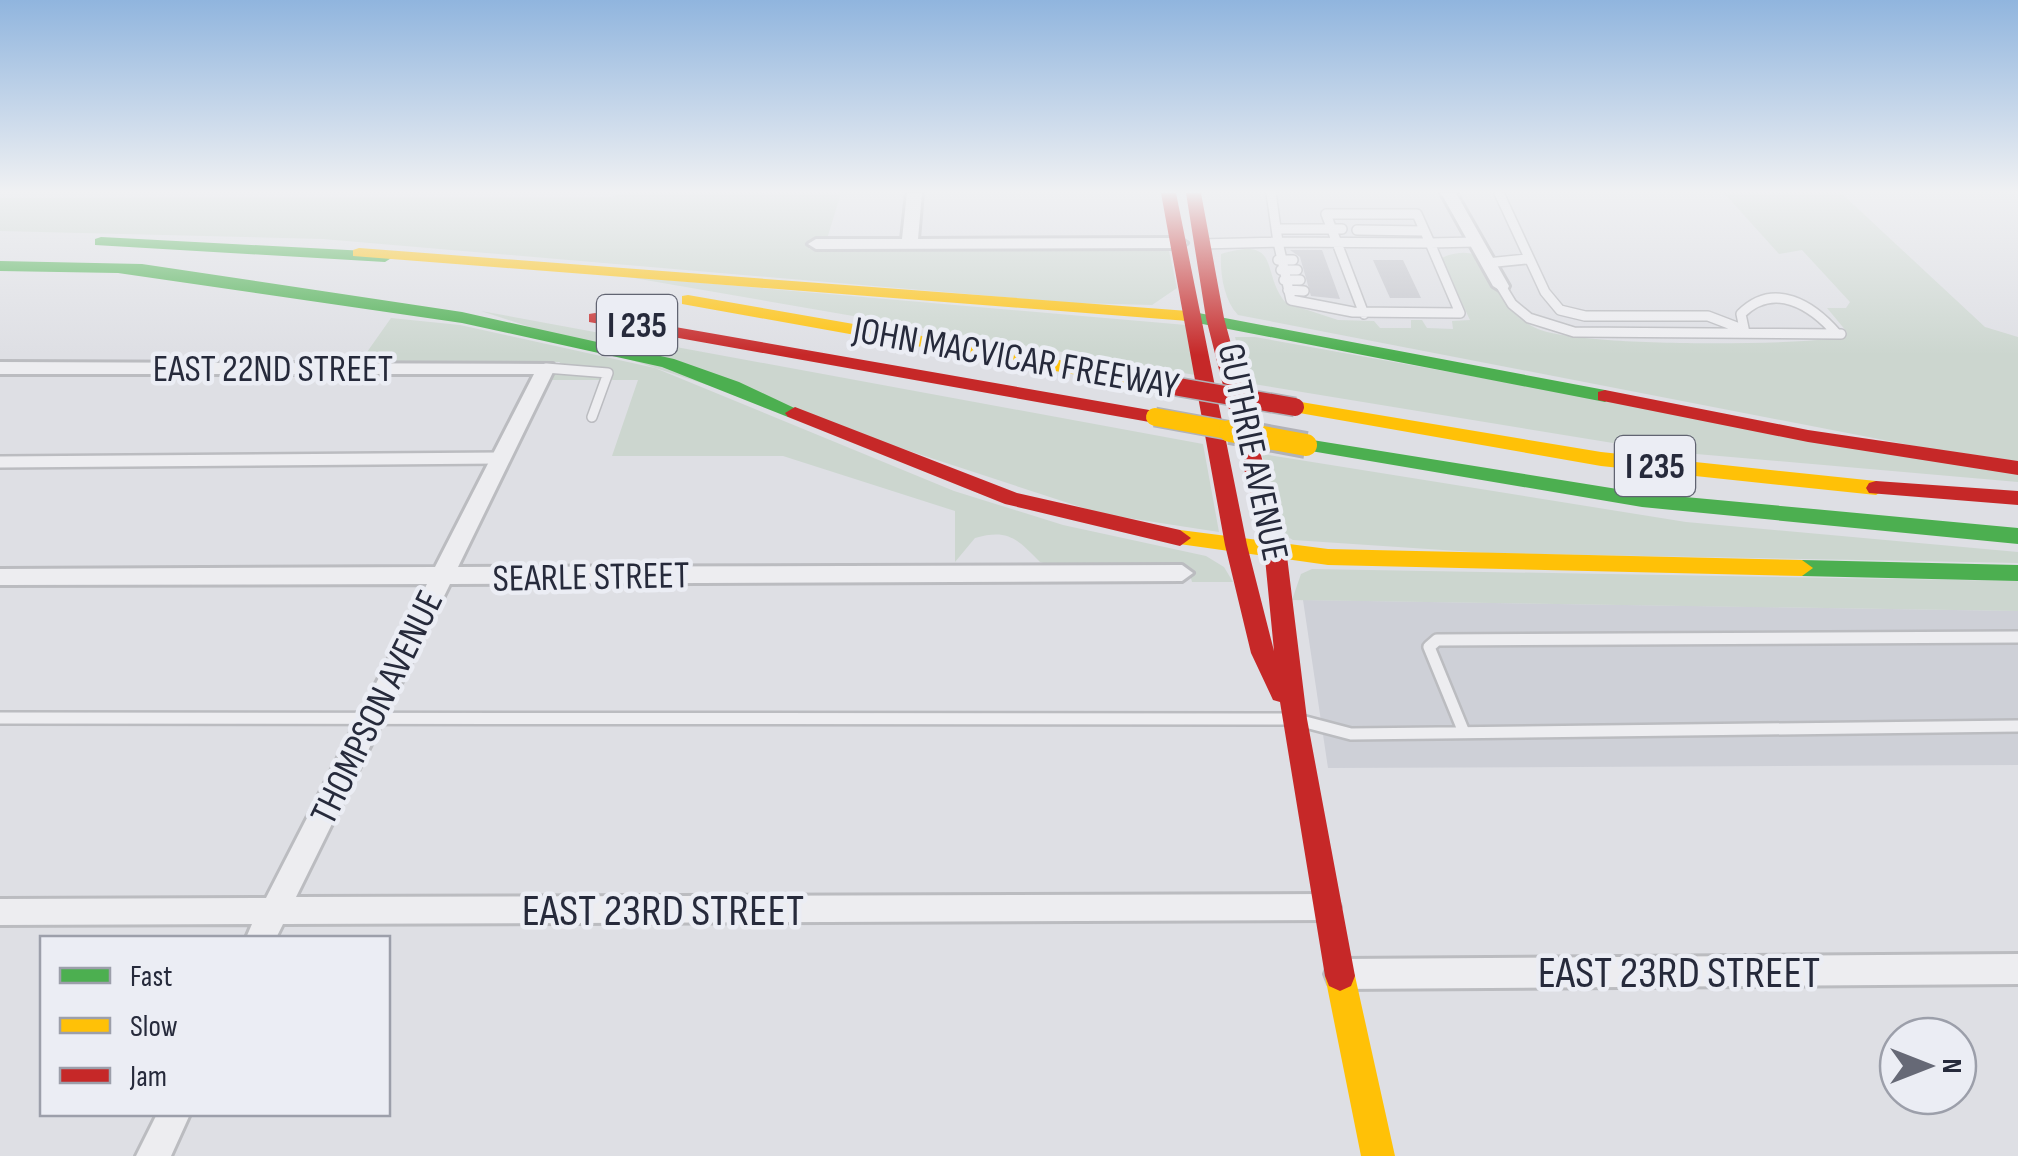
<svg xmlns="http://www.w3.org/2000/svg" width="2018" height="1156" font-family="'Sofia Sans Condensed',sans-serif">
<rect width="100%" height="100%" fill="#dedfe4"/>
<!-- built -->
<path fill="#ced0d7" d="M1303,600l715,11v154l-690,3z"/>
<!-- green -->
<path fill="#ccd6cf" d="M624,193h217l-14,46h-16l-2,10 350,-1 10,3 8,37 -25,17 -79,-2 -750,-64 -323,-8v-33l610,-1z
M1724,193h117l144,134 33,10v124l-93,-13 -687,-133c-14,-15 -18,-41 -17,-61 62,-19 39,20 65,49l52,17 36,1 6,7h31v-8h11l5,8 26,1 -1,-8 18,-1 -29,-61c5,-5 26,-9 33,-4 24,18 19,54 64,74 42,18 257,17 306,8l3,-5 -20,-24h19l4,-6 -48,-52 -23,4z
M622,276l564,49 9,50z
M481,311l722,133 16,88 -117,-18z
M391,318l69,7 195,43 299,123 109,34 143,31 18,11 9,15h-41l-4,-15h-131l-17,-5c-22,-22 -31,-34 -65,-24l-20,24v-51l-172,-55h-171l26,-76h-86l8,-18h-200z
M1235,337h20l763,137v8l-356,-31 -415,-68z
M1262,454l424,68 332,30v11l-530,-10 -195,-13 -12,-7z
M1312,569l706,12v30l-726,-11 9,-26z"/>
<!-- building -->
<path fill="#c5c6cc" d="M1290,250h32l18,49 -29,-3 -11,-39z
M1373,260h30l18,38h-31z"/>
<g fill="none" stroke-linecap="round" stroke-linejoin="round">
<defs>
<path id="lane-far1" d="M1499,193l46,99 15,18 25,6h123l34,13
M1277,229h65
M1357,230l67,1
M1278,242l152,1 30,70 -107,-1 -62,-12z
M1201,244l77,-2 -7,-49
M1278,260h15
M1487,263l40,-4
M1281,270h16
M1284,280h16
M1501,286l11,18 17,14 45,14 267,2
M1288,290l16,1
M1364,314l-38,-100h91l13,29 45,-1
M1745,333l-4,-19c33,-33 71,-9 96,20
M546,368l62,5 -16,44"/>
<path id="lane" d="M0,462l500,-4
M0,718l1294,1 57,15 667,-8
M1463,730l-34,-83 8,-7 581,-3"/>
<path id="street" d="M907,193h15l-4,46 261,-1 8,5 -8,5 -363,1 -8,-5 8,-5h86z
M1441,193h15l53,93 -2,4 -6,1 -8,-5z
M0,362l553,2 2,4 -97,199 724,-2 11,8 -11,8 -732,3 -154,313 1030,-3 10,4 4,9 -4,9 -10,4 -1043,4 -7,14h-30l6,-14 -252,1v-26l266,-1 161,-314 -427,1v-16l435,-2 99,-193h-534z
M2018,954v30l-678,5 -11,-5 -4,-10 4,-10 11,-5z
M157,1114h33l-19,42h-35z"/>
</defs>
<!-- lane-far1 casing -->
<use href="#lane-far1" stroke="#bbbcc0" stroke-width="12"/>
<!-- lane casing -->
<use href="#lane" stroke="#bbbcc0" stroke-width="16"/>
<!-- street casing -->
<use href="#street" stroke="#bbbcc0" stroke-width="6"/>
<!-- lane-far1 -->
<use href="#lane-far1" stroke="#ededf0" stroke-width="9"/>
<!-- lane -->
<use href="#lane" stroke="#ededf0" stroke-width="11"/>
<!-- street -->
<use href="#street" fill="#ededf0" fill-rule="evenodd"/>
<!-- fast -->
<path fill="#4caf50" fill-rule="evenodd" d="M101,237l284,15 8,5 -8,5 -290,-17v-6z
M0,261l142,3 320,48 212,47 65,23 66,31 -3,4h-14l-126,-50 -200,-44 -344,-50 -118,-2z
M1188,311l417,79 9,6 -9,6 -423,-82v-8z
M1306,439l336,54 376,35v16l-376,-37 -343,-58 -3,-4z
M1802,560l216,5v16l-216,-5 -11,-8z"/>
<!-- slow -->
<path fill="#ffc107" fill-rule="evenodd" d="M359,248l829,63 9,5 -9,5 -835,-65v-6z
M688,295l462,81 9,6 -9,6 -468,-84v-8z
M1295,401l306,51 275,29 10,7 -10,7 -275,-29 -313,-55v-8z
M1180,530l148,19 474,11 11,8 -11,8 -474,-11 -156,-22 -3,-5 3,-5z
M1340,961l11,5 4,10 40,180h-34l-36,-180 4,-10z"/>
<!-- jam -->
<path fill="#c62828" fill-rule="evenodd" d="M1161,193h15l71,352 27,106 -10,-103 -58,-230 -20,-125h15l23,125 62,230 21,171 48,257 -4,10 -11,5 -11,-5 -4,-10 -45,-274 -7,-2 -22,-47 -26,-108z
M595,313l560,98 10,6 -10,6 -566,-101v-8z
M1605,390l203,40 210,31v14l-210,-33 -210,-42v-8z
M795,407l222,86 163,37 11,8 -11,8 -175,-42 -217,-87 -3,-4z
M1876,481l142,10v14l-149,-12 -3,-5 3,-5z"/>
<defs>
<path id="slow-bridge-far1" d="M1155,417l88,16"/>
<path id="slow-bridge" d="M1230,431l76,14"/>
<path id="jam-bridge" d="M1150,382l145,25"/>
</defs>
<!-- slow-bridge-far1 casing -->
<use href="#slow-bridge-far1" stroke="#b1b2b8" stroke-width="21" stroke-linecap="butt"/>
<!-- slow-bridge casing -->
<use href="#slow-bridge" stroke="#b1b2b8" stroke-width="28" stroke-linecap="butt"/>
<!-- jam-bridge casing -->
<use href="#jam-bridge" stroke="#b1b2b8" stroke-width="21" stroke-linecap="butt"/>
<!-- slow-bridge-far1 -->
<use href="#slow-bridge-far1" stroke="#ffc107" stroke-width="18"/>
<!-- slow-bridge -->
<use href="#slow-bridge" stroke="#ffc107" stroke-width="22"/>
<!-- jam-bridge -->
<use href="#jam-bridge" stroke="#c62828" stroke-width="18"/>
</g>
<!-- sky -->
<linearGradient id="sky" x2="0" y2="1"><stop stop-color="#90b5de"/><stop offset="0.54" stop-color="#f0f1f3"/><stop offset="1" stop-color="#f0f1f3" stop-opacity="0"/></linearGradient>
<rect width="2018" height="355" fill="url(#sky)"/>
<g text-anchor="middle" stroke-width="9" stroke-linejoin="round" paint-order="stroke">
<!-- shield labels -->
<g fill="#ebedf4" stroke="#616472" stroke-width="2.5">
<rect x="597" y="295" width="80" height="60" rx="8"/>
<rect x="1615" y="436" width="80" height="60" rx="8"/>
</g>
<g font-size="35" font-weight="bold" fill="#262a3b">
<text x="637" y="337">I 235</text>
<text x="1655" y="478">I 235</text>
</g>
<!-- street labels -->
<g font-size="38" fill="#262a3b" stroke="#ebedf4">
<text transform="translate(1016 357) rotate(10)" y="13">JOHN MACVICAR FREEWAY</text>
<text x="273" y="381">EAST 22ND STREET</text>
<text transform="translate(1254 452) rotate(78)" y="13">GUTHRIE AVENUE</text>
<text transform="translate(591 576) rotate(-1)" y="13">SEARLE STREET</text>
<text transform="translate(376 707) rotate(-64)" y="13">THOMPSON AVENUE</text>
</g>
<!-- near-street labels -->
<g font-size="45" fill="#262a3b" stroke="#ebedf4">
<text x="663" y="925">EAST 23RD STREET</text>
<text x="1679" y="987">EAST 23RD STREET</text>
</g>
</g>
<!-- legend -->
<rect x="40" y="936" width="350" height="180" fill="#ebedf4" stroke="#9c9faa" stroke-width="2.5"/>
<rect x="60" y="968" width="50" height="15" fill="#4caf50" stroke="#9c9faa" stroke-width="2.5"/>
<text x="130" y="986" font-size="30" fill="#262a3b">Fast</text>
<rect x="60" y="1018" width="50" height="15" fill="#ffc107" stroke="#9c9faa" stroke-width="2.5"/>
<text x="130" y="1036" font-size="30" fill="#262a3b">Slow</text>
<rect x="60" y="1068" width="50" height="15" fill="#c62828" stroke="#9c9faa" stroke-width="2.5"/>
<text x="130" y="1086" font-size="30" fill="#262a3b">Jam</text>
<!-- north arrow -->
<g transform="translate(1928 1066) rotate(90)"><circle r="48" fill="#ebedf4" stroke="#9c9faa" stroke-width="2.5"/>
<path d="M0-8L18 38L0 25L-18 38Z" fill="#666976"/>
<text y="-15" font-size="28" font-weight="bold" text-anchor="middle" fill="#262a3b">N</text>
</g>
</svg>
